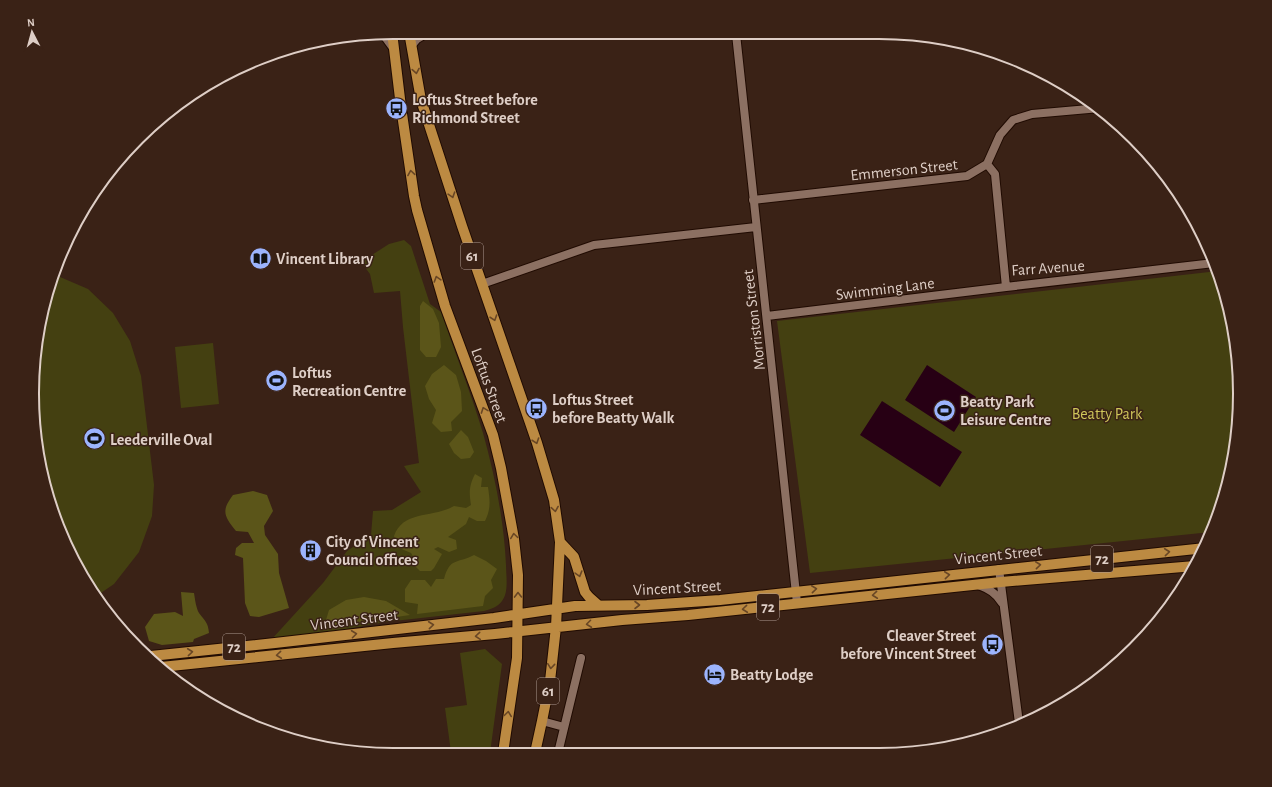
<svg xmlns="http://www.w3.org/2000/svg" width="1272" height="787" font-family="'Alegreya Sans',sans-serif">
<rect width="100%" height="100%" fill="#3a2216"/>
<!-- green -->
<path fill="#444011" d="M404,240l7,6 19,58 11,8c14,41 30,81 42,121 12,43 21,88 23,132 0,11 3,27 -4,36 -4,6 -11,8 -18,10l-99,11 -55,10 -59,8 52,-57 24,-32 24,-16 2,-24 19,-1 29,-18 -17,-26 15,-3 -16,-136 -3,-36 -26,2 -4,-19 -9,-12 28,-18z
M1218,271l3,6 16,69 2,71 -11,70 -17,45 -401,41 -33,-252z
M53,274l35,15 25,24 17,28 11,35 13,109 -2,31 -13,36 -25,32 -19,13 -44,-88 -19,-116 19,-115z
M213,343l6,61 -38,4 -6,-61z
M485,649l17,15 -12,89 -39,-1 -6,-44 22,-3 -7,-52z"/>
<!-- forest -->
<path fill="#5b5519" d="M423,301l10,8 6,14 2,24 -5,10h-10l-6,-7v-44z
M444,365l12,10 5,17 1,19 -11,11 1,9 -11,1 -9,-9 4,-13 -7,-11 -4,-13 7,-12z
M461,430l7,7 6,15 -4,6 -9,1 -7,-6 -5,-9z
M475,474l7,4 -1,9h7c2,14 3,22 -3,34h-8l-8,-4 -3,7 -18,13 8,3 1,9 -8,3 -11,-5 -4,2 8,5 -8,14 -3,3h-11l-7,-7 1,-6 -3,-5 -14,-6 -3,-11c9,-26 40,-18 60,-30l12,2 5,-3c-2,-13 -2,-19 4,-31z
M253,491l14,4 6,16 -9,15 1,9 13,19 1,19 10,35 -30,9 -9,-1 -5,-13 -2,-45 -8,-3 1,-7 6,-5h12l-6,-11 -12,-1c-12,-15 -15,-20 -3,-36z
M474,555l12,6 11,8 -6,11 2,8 -8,8 -2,10 -66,8 1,-10 -13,-2v-13l6,-9h14l6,7 5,-8h8c6,-22 13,-15 30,-24z
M181,592l13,1c1,6 2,15 5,20 6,8 9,9 10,20l-15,6 -1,3 -31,3 -13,-4 -4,-14 9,-13 21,-2 8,4z
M364,597l22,4 24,14 -82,12 -2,-7 3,-10 17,-10z"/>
<!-- water -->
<path fill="#270014" d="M927,365l49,32 -22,35 -49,-32z
M882,401l80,51 -22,35 -80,-52z"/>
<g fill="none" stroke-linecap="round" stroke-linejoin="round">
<defs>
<path id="minor" d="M736,34l61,569
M378,35l7,2 8,11
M412,45l5,-6 12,-7
M987,164l8,10 11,113 208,-24
M753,200l214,-24 20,-12 13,-29 13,-15 19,-6 68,-6
M482,284l112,-39 162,-18
M767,316l239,-29
M999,569l20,154
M978,585c11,4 18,8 24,18
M542,721l22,6
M558,753l23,-95"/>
<path id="primary" d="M392,32l9,75 13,89 3,14 28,96 48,129 8,33 13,71 4,36 -1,83 -14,95
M409,32l12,68 41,126 75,217 17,57 6,42 -4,85 -6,54 -8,40 -7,32
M560,542l14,15 11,35 4,5 9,8
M151,656l124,-13 219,-25 81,-12 72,-1 73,-5 485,-52
M161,667l232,-24 102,-9 127,-14 66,-5 313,-33 194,-16"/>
</defs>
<!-- minor casing -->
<use href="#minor" stroke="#200b02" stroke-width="10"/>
<!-- primary casing -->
<use href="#primary" stroke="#200b02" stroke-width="12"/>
<!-- minor -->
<use href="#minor" stroke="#8c7062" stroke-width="8"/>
<!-- primary -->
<use href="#primary" stroke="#bc8a42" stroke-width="10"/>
</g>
<!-- one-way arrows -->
<defs><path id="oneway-chevron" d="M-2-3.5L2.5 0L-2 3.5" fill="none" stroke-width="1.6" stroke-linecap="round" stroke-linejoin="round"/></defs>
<g stroke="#684625">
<use href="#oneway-chevron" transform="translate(416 71) rotate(80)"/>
<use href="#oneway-chevron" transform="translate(411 173) rotate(-99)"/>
<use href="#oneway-chevron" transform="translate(452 195) rotate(72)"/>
<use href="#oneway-chevron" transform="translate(437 279) rotate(-107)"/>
<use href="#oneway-chevron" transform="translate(494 318) rotate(71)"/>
<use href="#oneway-chevron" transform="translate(484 410) rotate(-110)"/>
<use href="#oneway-chevron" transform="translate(536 441) rotate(71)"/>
<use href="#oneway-chevron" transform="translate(555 509) rotate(81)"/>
<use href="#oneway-chevron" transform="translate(514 536) rotate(-98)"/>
<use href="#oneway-chevron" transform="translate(1167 552) rotate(-6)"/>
<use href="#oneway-chevron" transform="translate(1038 565) rotate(-6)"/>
<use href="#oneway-chevron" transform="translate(579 574) rotate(74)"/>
<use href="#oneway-chevron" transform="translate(947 575) rotate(-6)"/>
<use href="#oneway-chevron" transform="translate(814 589) rotate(-6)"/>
<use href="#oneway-chevron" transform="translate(518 595) rotate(-91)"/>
<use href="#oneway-chevron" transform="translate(875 595) rotate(174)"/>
<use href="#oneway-chevron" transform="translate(637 605)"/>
<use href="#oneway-chevron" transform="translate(745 609) rotate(174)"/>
<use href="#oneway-chevron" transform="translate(589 624) rotate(173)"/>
<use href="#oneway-chevron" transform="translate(431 625) rotate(-6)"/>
<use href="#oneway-chevron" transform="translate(354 634) rotate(-7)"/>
<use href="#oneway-chevron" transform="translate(478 636) rotate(175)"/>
<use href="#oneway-chevron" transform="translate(190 652) rotate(-6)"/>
<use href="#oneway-chevron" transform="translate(279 655) rotate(174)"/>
<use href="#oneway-chevron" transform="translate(551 666) rotate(96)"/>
<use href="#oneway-chevron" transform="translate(508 714) rotate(-82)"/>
</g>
<!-- icons -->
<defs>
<symbol id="bus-disc" viewBox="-11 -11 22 22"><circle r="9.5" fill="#9cb4fd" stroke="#3a2216"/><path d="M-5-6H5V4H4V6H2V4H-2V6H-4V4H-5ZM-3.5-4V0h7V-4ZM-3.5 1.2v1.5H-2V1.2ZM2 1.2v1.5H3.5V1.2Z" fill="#111"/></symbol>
<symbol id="library-disc" viewBox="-11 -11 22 22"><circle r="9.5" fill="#9cb4fd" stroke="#3a2216"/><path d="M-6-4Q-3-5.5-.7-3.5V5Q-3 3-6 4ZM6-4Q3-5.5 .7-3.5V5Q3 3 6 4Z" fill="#111"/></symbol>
<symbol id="stadium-disc" viewBox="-11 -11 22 22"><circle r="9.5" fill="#9cb4fd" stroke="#3a2216"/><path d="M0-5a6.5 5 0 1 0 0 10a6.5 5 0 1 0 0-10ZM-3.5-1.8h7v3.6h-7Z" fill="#111"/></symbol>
<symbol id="building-disc" viewBox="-11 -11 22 22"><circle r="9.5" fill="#9cb4fd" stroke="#3a2216"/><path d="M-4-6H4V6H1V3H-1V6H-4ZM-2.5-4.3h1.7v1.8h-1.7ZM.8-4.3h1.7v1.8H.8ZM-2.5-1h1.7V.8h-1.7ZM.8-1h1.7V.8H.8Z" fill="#111"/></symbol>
<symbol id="hotel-disc" viewBox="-11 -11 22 22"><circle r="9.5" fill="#9cb4fd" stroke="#3a2216"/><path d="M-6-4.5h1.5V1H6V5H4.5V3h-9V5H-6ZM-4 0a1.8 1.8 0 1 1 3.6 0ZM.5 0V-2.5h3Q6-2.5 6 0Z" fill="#111"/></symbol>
</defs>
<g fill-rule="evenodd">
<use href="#bus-disc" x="384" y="96" width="25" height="25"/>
<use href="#library-disc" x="248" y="246" width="25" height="25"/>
<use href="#stadium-disc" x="264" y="368" width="25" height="25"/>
<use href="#bus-disc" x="524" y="396" width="25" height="25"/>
<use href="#stadium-disc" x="932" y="398" width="25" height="25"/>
<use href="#stadium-disc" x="82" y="426" width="25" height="25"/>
<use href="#building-disc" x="298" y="538" width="25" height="25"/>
<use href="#bus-disc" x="980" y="632" width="25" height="25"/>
<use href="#hotel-disc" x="702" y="662" width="25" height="25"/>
</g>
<g text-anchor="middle" stroke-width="3" stroke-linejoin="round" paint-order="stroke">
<!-- shield labels -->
<g fill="#3a2216" stroke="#ad9a91" stroke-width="1">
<rect x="461" y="243" width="22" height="26" rx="3"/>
<rect x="1091" y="546" width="22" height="26" rx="3"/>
<rect x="757" y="594" width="22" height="26" rx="3"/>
<rect x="223" y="634" width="22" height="26" rx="3"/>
<rect x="537" y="678" width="22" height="26" rx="3"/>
</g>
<g font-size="15" font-weight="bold" fill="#decec6">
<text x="472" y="261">61</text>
<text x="1102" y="564">72</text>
<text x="768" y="612">72</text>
<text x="234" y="652">72</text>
<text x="548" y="696">61</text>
</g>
<!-- poi labels -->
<g font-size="16" font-weight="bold" fill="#decec6" stroke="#3a2216" text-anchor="start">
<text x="412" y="105">Loftus Street before<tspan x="412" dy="18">Richmond Street</tspan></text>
<text x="276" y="264">Vincent Library</text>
<text x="292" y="378">Loftus<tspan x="292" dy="18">Recreation Centre</tspan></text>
<text x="552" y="405">Loftus Street<tspan x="552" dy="18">before Beatty Walk</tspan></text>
<text x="960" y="407">Beatty Park<tspan x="960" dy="18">Leisure Centre</tspan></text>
<text x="110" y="445">Leederville Oval</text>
<text x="326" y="547">City of Vincent<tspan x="326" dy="18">Council offices</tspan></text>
<text x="976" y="641" text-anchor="end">Cleaver Street<tspan x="976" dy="18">before Vincent Street</tspan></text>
<text x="730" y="680">Beatty Lodge</text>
</g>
<!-- street labels -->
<g font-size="16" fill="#decec6" stroke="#3a2216">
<text transform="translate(904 169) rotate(-6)" y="6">Emmerson Street</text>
<text transform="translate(1048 267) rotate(-4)" y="6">Farr Avenue</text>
<text transform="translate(885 288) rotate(-7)" y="6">Swimming Lane</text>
<text transform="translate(753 320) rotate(-97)" y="6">Morriston Street</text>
<text transform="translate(490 385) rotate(70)" y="6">Loftus Street</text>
<text transform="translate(998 554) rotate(-6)" y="6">Vincent Street</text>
<text transform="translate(677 587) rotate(-3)" y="6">Vincent Street</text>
<text transform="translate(354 619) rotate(-7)" y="6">Vincent Street</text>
</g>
<!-- park labels -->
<g font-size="16" fill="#cfc65a" stroke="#3a2216">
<text x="1107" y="419">Beatty Park</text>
</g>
</g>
<!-- crop -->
<path d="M0 0H1272V787H0ZM393 39H879A354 354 0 0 1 1233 393V394A354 354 0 0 1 879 748H393A354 354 0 0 1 39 394V393A354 354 0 0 1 393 39Z" fill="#3a2216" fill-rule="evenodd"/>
<path fill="none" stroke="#decec6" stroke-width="2" d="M393 39H879A354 354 0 0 1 1233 393V394A354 354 0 0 1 879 748H393A354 354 0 0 1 39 394V393A354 354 0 0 1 393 39Z"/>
<!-- north arrow -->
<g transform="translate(32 32) rotate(354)" stroke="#3a2216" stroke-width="3" paint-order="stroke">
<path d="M0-3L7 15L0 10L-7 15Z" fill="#decec6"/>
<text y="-6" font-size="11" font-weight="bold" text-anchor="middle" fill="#decec6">N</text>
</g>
</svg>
